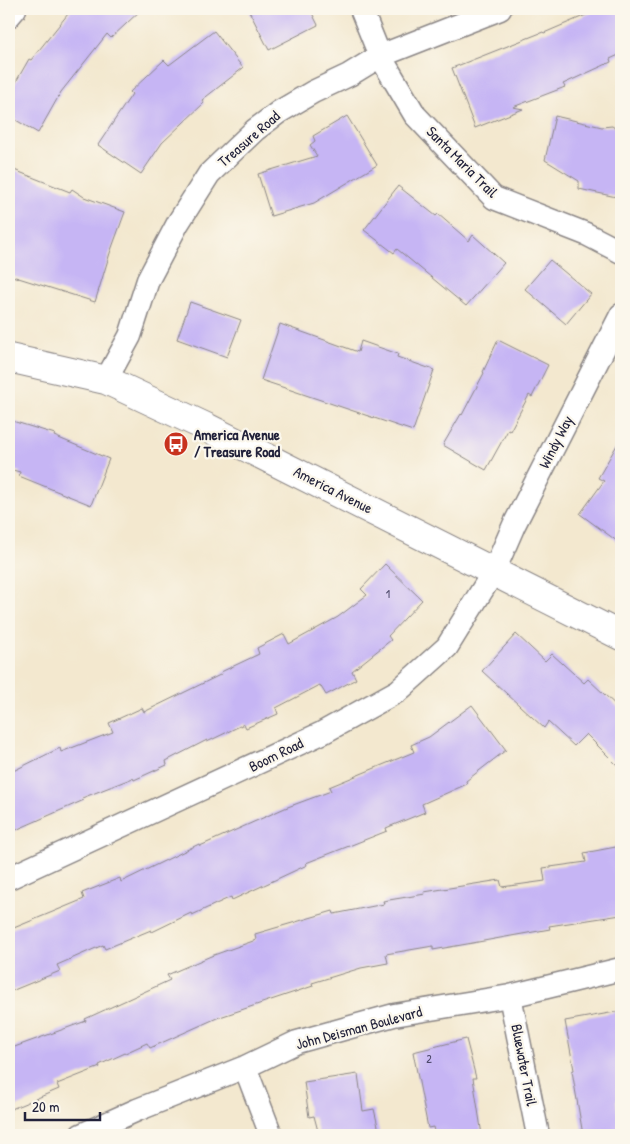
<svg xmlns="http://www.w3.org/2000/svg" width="630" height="1144" font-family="'Patrick Hand',sans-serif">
<rect width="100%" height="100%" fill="#fbf7ec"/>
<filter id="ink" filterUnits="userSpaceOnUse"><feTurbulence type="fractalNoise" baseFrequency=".02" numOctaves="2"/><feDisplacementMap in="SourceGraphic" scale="10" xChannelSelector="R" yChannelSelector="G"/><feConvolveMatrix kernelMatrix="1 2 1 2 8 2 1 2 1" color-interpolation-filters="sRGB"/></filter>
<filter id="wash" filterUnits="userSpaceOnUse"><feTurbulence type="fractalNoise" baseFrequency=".0096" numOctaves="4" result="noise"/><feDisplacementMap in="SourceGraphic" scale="20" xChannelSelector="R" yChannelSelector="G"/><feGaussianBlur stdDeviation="1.12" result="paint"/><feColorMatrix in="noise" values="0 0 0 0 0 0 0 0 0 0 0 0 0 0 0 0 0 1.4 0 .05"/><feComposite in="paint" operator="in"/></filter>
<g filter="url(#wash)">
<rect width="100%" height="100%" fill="#f3e8cf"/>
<g id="blocks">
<!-- building -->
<path fill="#c6b5f4" d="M72,9h70l-31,29 -4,-4 -46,58 -23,41 -29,-17v-22l20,-35 2,1z
M248,9h62l8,16 -49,25z
M600,9h21v45l-11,5 1,3 -48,22 2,3 -52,20 10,2 -48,19 -23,-60 91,-36 1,1z
M214,31l29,37 -41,32 2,3 -42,40 -21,31 -43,-29 34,-51 -2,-2 34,-32 5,5z
M347,116l30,49 -63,38 -43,13 -13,-42 59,-18 -7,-11 5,-4 -2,-5z
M555,116l47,11 10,-1 9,6v66l-42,-9v-8l-34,-21z
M9,168l61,24 2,-3 12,8 41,15 -15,41 -15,49 -86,-27z
M398,186l38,30 2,-2 31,27 4,-6 31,28 -38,43 -69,-57 -3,4 -30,-23z
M550,260l41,34 -25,30 -41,-35z
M190,302l51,18 -14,37 -50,-18z
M280,324l78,28 3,-11 37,13 -1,3 37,13 -21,61 -152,-51z
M498,340l50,25 -16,32 -3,-2 -19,36 -2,-1 -22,40 -43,-25 18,-31 1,1 22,-42 -1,-1z
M9,420l46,14 -1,2 55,23 -18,46 -72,-29 1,-4 -11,-3z
M621,438v106l-41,-30 24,-33 -6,-3z
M385,564l37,36 -34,36 3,4 -39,31 4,8 -30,16 -6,-10 -44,23 2,6 -32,14 -2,-4 -37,18v-2l-41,21 1,4 -33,15 -1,-2 -51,20 2,2 -75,33v-60l51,-25 1,4 52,-20 -4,-9 33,-15 2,4 78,-38 -1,-2 38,-18 -2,-6 27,-14 5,10 49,-27 29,-22 -6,-6z
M516,634l29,27 7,-7 32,29 4,-4 33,31v59l-35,-35 -12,12 -26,-24 -4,6 -62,-57z
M472,705l34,45 -40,31 1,3 -45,20 3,8 -39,16 1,3 -81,32 1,2 -75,35 -1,-3 -39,18 -1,-2 -39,19 -1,-2 -46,19 -2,-4 -46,20 3,6 -51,21v-62l75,-31 -2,-6 38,-15 1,4 78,-38 1,2 85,-38 46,-17 -2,-4 85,-35 -3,-7 18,-8z
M621,846v69l-72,11 1,3 -83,15 -34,6v-4l-47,8 2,9 -27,5 -49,15 1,3 -96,32 -67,30 -3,-5 -48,22 1,2 -43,17 2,5 -50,21v-61l77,-28 -1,-2 85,-39 -3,-5 44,-19 45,-16 -1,-6 78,-23 1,3 50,-10 -1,-3 42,-7 -1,-2 76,-12 2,7 43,-6 -2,-13 43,-6 -2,-9z
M621,1011v88l-5,1 5,35h-38l-11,-64 2,-1 -9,-49z
M466,1039l10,39h-3l9,57h-47l-2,-8 -5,1 -15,-76z
M358,1074l5,37 11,-2 6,26h-61l-5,-19 -5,1 -5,-35z"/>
</g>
</g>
<g filter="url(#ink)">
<use href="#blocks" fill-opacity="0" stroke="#8a8585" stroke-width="1"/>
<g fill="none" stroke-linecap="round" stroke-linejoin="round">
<defs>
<path id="minor" d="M361,9l19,47 35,59 79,83 92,36 35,18
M9,16l6,-7
M106,380l24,-44 18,-56 30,-57 31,-49 46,-44 24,-18 34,-20 36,-17 31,-19 120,-47
M9,878l313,-145 76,-42 49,-44 47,-76 20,-46 107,-210
M510,996l28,139
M245,1067l26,68
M81,1135l56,-25 108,-43 52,-25 97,-27 116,-19 111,-27"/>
<path id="tertiary" d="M9,358l97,22 100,47 415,209"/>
</defs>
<!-- minor casing -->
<use href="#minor" stroke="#8a8585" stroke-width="25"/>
<!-- tertiary casing -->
<use href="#tertiary" stroke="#8a8585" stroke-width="30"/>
<!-- minor -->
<use href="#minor" stroke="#fff" stroke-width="22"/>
<!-- tertiary -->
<use href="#tertiary" stroke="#fff" stroke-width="28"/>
</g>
</g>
<!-- icons -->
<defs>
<symbol id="bus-disc" viewBox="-11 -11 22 22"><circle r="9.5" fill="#c8321e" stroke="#fbf7ec"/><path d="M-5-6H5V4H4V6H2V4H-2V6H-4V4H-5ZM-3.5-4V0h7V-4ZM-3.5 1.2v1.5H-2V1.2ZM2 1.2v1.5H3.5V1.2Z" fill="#fff"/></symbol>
</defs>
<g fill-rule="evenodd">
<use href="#bus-disc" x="162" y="430" width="28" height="28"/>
</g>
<g text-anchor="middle" stroke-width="4.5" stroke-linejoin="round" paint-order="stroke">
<!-- number labels -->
<g font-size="12" fill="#4b4769">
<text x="388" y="598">1</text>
<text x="429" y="1063">2</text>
</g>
<!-- street labels -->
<g font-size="15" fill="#22223b" stroke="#fbf7ec">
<text transform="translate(249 139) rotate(-41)" y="5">Treasure Road</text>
<text transform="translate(462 162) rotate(45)" y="5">Santa Maria Trail</text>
<text transform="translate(556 442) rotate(-63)" y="5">Windy Way</text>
<text transform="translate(333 490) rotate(27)" y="5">America Avenue</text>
<text transform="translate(276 755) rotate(-26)" y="5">Boom Road</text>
<text transform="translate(359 1028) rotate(-15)" y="5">John Deisman Boulevard</text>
<text transform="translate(524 1065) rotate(79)" y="5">Bluewater Trail</text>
</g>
<!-- poi labels -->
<g font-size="15" font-weight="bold" fill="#22223b" stroke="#fbf7ec" text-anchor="start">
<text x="194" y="440">America Avenue<tspan x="194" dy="17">/ Treasure Road</tspan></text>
</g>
</g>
<!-- margin -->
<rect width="630" height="1144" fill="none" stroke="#fbf7ec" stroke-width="30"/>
<!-- scale -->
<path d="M25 1112v8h75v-8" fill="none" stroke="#22223b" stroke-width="2.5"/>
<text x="32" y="1112" font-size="15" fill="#22223b" stroke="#fbf7ec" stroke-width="4" paint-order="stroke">20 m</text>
</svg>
